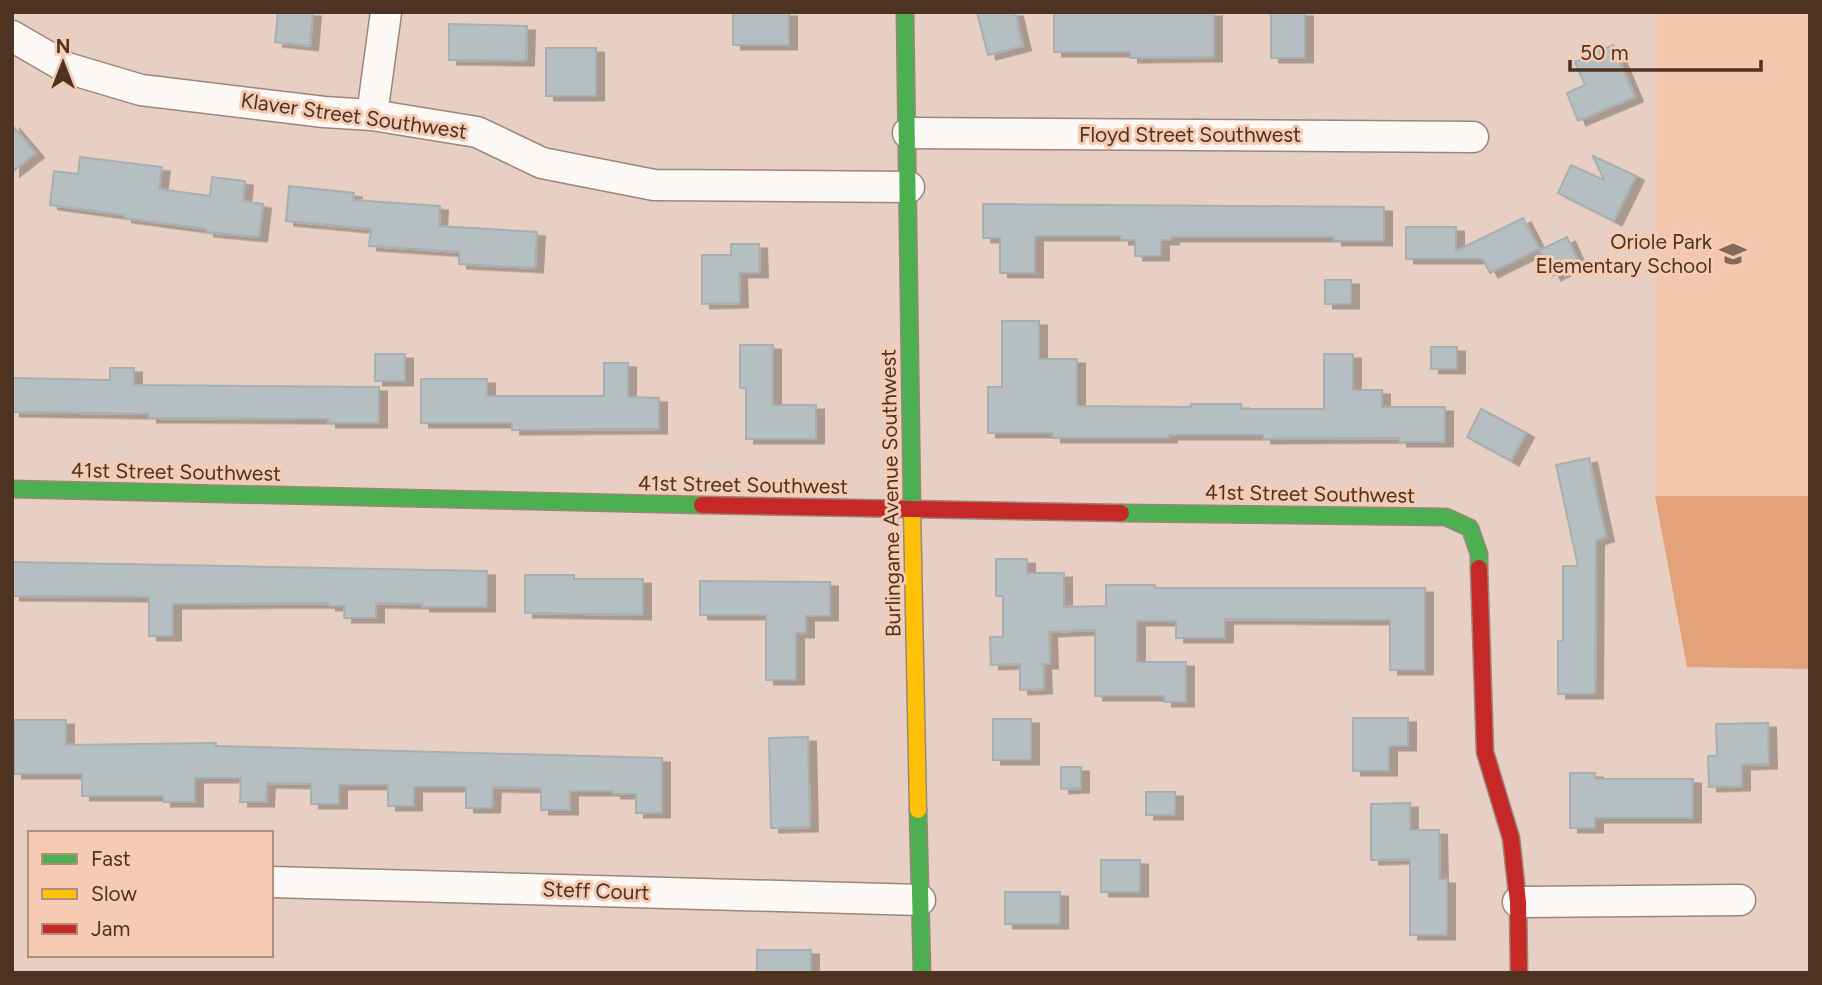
<svg xmlns="http://www.w3.org/2000/svg" width="1822" height="985" font-family="Figtree,sans-serif">
<defs>
<filter id="shadow"><feDropShadow dx="8" dy="4.5" stdDeviation="0" flood-color="#0004"/></filter>
</defs>
<rect width="100%" height="100%" fill="#e7d0c3"/>
<!-- built -->
<path fill="#f3c6ae" d="M1657,12h153v484h-155z"/>
<!-- forest -->
<path fill="#e3a27a" d="M1655,496h155v173l-123,-2z"/>
<!-- building -->
<path fill="#b5bec1" stroke="#a9aeb0" stroke-width="2" filter="url(#shadow)" d="M278,12h35l-3,34 -35,-4z
M733,12h56v33h-56z
M977,12h38l8,34 -35,9z
M1054,12h160v45l-84,1v-6h-76z
M1271,12h34v46h-34z
M449,24l78,2 -1,35 -77,-1z
M1613,45l22,52 -57,24 -11,-28 18,-8 -10,-23z
M546,48h50v48h-50z
M12,125l24,28 -24,19z
M1593,156l43,20 -22,45 -56,-28 13,-28 33,15z
M80,157l82,10 -3,22 51,7 2,-19 33,4 -2,20 20,3 -4,33 -53,-5v-3l-82,-11v-3l-74,-10 4,-34 24,3z
M289,186l65,7 -1,7 87,6 -1,20 98,6 -2,36 -76,-4v-12l-90,-6 2,-17 -85,-8z
M983,204l401,3v34h-50v-4h-163v3h-10v16h-26v-16h-14v-4h-86v37h-35v-35h-17z
M1523,218l16,31 -49,24 -7,-14h-77v-32h50v24z
M1567,237l12,26 -26,13 -13,-26z
M731,244h28l1,29h-21l1,30 -38,1v-49h29z
M1325,280h26v24h-26z
M1002,321h37v38h38v47l114,1v-3h50v5h83v-55h29v36h29v17h63v35h-46v-4l-136,1v-4h-94v3h-116v-5h-65v-46h14z
M740,345h33v60h43v34h-70v-51h-6z
M1431,347h26v22h-26z
M375,354h30v27h-30z
M604,363h24v34l31,1v31l-147,1v-7h-91v-44h66v17h117z
M110,368h24v17l245,2v36h-51v-4l-179,-1v-4l-137,-2v-34l98,2z
M1481,409l45,24 -15,28 -44,-24z
M1589,458l17,79 -10,3 -1,154h-37v-53h5v-75h15l-22,-101z
M996,559h31v14h37v34l42,-1v-21h49v3h270v82h-35v-50l-165,-1v19h-49v-17h-39v41h49v40h-22v-6h-69v-66l-46,2 1,32h-7l1,25 -24,1v-26l-29,1 -1,-28h13v-41h-7z
M12,562l475,9v36h-65v-3l-46,-1v15h-32l1,-12h-17v-3l-155,1v32h-24v-39l-137,-1z
M525,575h49v4h69v36l-118,-2z
M700,581l130,1v34h-24v17h-10v47h-30v-65h-66z
M1353,718h55v28h-19v25h-36z
M993,719h38v41h-38z
M14,720h52v25l150,-2v3l446,12v55h-26v-19h-23v-3h-43v19h-29v-22l-48,-1 -1,21h-26v-21h-52v19h-26v-21h-49v19h-28v-20l-44,-1 -1,19h-26l1,-24h-46v24h-32v-6h-81v-22h-68z
M1768,723l1,41 -27,1v21l-33,1 -1,-31h9l-1,-32z
M808,737l2,90 -39,1 -2,-90z
M1061,767h20v21l-20,1z
M1570,773h25v6h98v39h-98v10h-25z
M1146,792h29v23h-29z
M1410,803v27h29l1,49h7v56h-37v-76l-39,1v-56z
M1101,860h39v32h-39z
M1005,892h55v32h-55z
M757,950h54v23h-54z"/>
<g fill="none" stroke-linecap="round" stroke-linejoin="round">
<defs>
<path id="street" d="M12,36l55,32 74,22 183,22 48,3 105,17 65,31 112,22 255,2
M372,115l14,-103
M908,133l565,4
M271,882l649,18
M1518,902l222,-2"/>
<path id="fast" d="M905,12l7,497
M12,489l690,16
M1121,513l325,4 24,11 9,26v14
M918,810l4,163"/>
<path id="slow" d="M912,509l6,301"/>
<path id="jam" d="M702,505l419,8
M1479,568l6,184 26,86 7,64 1,71"/>
</defs>
<!-- street casing -->
<use href="#street" stroke="#9c8679" stroke-width="33"/>
<!-- fast casing -->
<use href="#fast" stroke="#9c8679" stroke-width="19"/>
<!-- slow casing -->
<use href="#slow" stroke="#9c8679" stroke-width="19"/>
<!-- jam casing -->
<use href="#jam" stroke="#9c8679" stroke-width="19"/>
<!-- street -->
<use href="#street" stroke="#fbf8f6" stroke-width="30"/>
<!-- fast -->
<use href="#fast" stroke="#4caf50" stroke-width="16"/>
<!-- slow -->
<use href="#slow" stroke="#ffc107" stroke-width="16"/>
<!-- jam -->
<use href="#jam" stroke="#c62828" stroke-width="16"/>
</g>
<!-- icons -->
<defs>
<symbol id="school-bare" viewBox="-9 -9 18 18"><path d="M0-5L7-2L0 1L-7-2ZM-4 1L0 2.5L4 1V4Q0 6-4 4Z" fill="#84695a" stroke="#f6cbb4" stroke-width="2.5" paint-order="stroke"/></symbol>
</defs>
<g fill-rule="evenodd">
<use href="#school-bare" x="1714" y="235" width="38" height="38"/>
</g>
<g text-anchor="middle" stroke-width="6" stroke-linejoin="round" paint-order="stroke">
<!-- street labels -->
<g font-size="21" fill="#4e3222" stroke="#f6cbb4">
<text transform="translate(354 116) rotate(8)" y="7">Klaver Street Southwest</text>
<text x="1190" y="142">Floyd Street Southwest</text>
<text transform="translate(176 472) rotate(1)" y="7">41st Street Southwest</text>
<text transform="translate(743 485) rotate(1)" y="7">41st Street Southwest</text>
<text transform="translate(891 493) rotate(-91)" y="7">Burlingame Avenue Southwest</text>
<text transform="translate(1310 494) rotate(1)" y="7">41st Street Southwest</text>
<text transform="translate(596 891) rotate(2)" y="7">Steff Court</text>
</g>
<!-- poi labels -->
<g font-size="21" fill="#4e3222" stroke="#f6cbb4" text-anchor="end">
<text x="1712" y="249">Oriole Park<tspan x="1712" dy="24">Elementary School</tspan></text>
</g>
</g>
<!-- border -->
<rect width="1822" height="985" fill="none" stroke="#4e3222" stroke-width="28"/>
<!-- legend -->
<rect x="28" y="831" width="245" height="126" fill="#f6cbb4" stroke="#b38e7a" stroke-width="2"/>
<rect x="42" y="854" width="35" height="10" fill="#4caf50" stroke="#b38e7a" stroke-width="2"/>
<text x="91" y="866" font-size="21" fill="#4e3222">Fast</text>
<rect x="42" y="889" width="35" height="10" fill="#ffc107" stroke="#b38e7a" stroke-width="2"/>
<text x="91" y="901" font-size="21" fill="#4e3222">Slow</text>
<rect x="42" y="924" width="35" height="10" fill="#c62828" stroke="#b38e7a" stroke-width="2"/>
<text x="91" y="936" font-size="21" fill="#4e3222">Jam</text>
<!-- north arrow -->
<g transform="translate(63 63)" stroke="#f6cbb4" stroke-width="5" paint-order="stroke">
<path d="M0-5L12 26L0 18L-12 26Z" fill="#4e3222"/>
<text y="-10" font-size="19" font-weight="bold" text-anchor="middle" fill="#4e3222">N</text>
</g>
<!-- scale -->
<path d="M1570 60v10h191v-10" fill="none" stroke="#4e3222" stroke-width="3.5"/>
<text x="1580" y="60" font-size="21" fill="#4e3222" stroke="#f6cbb4" stroke-width="5" paint-order="stroke">50 m</text>
</svg>
